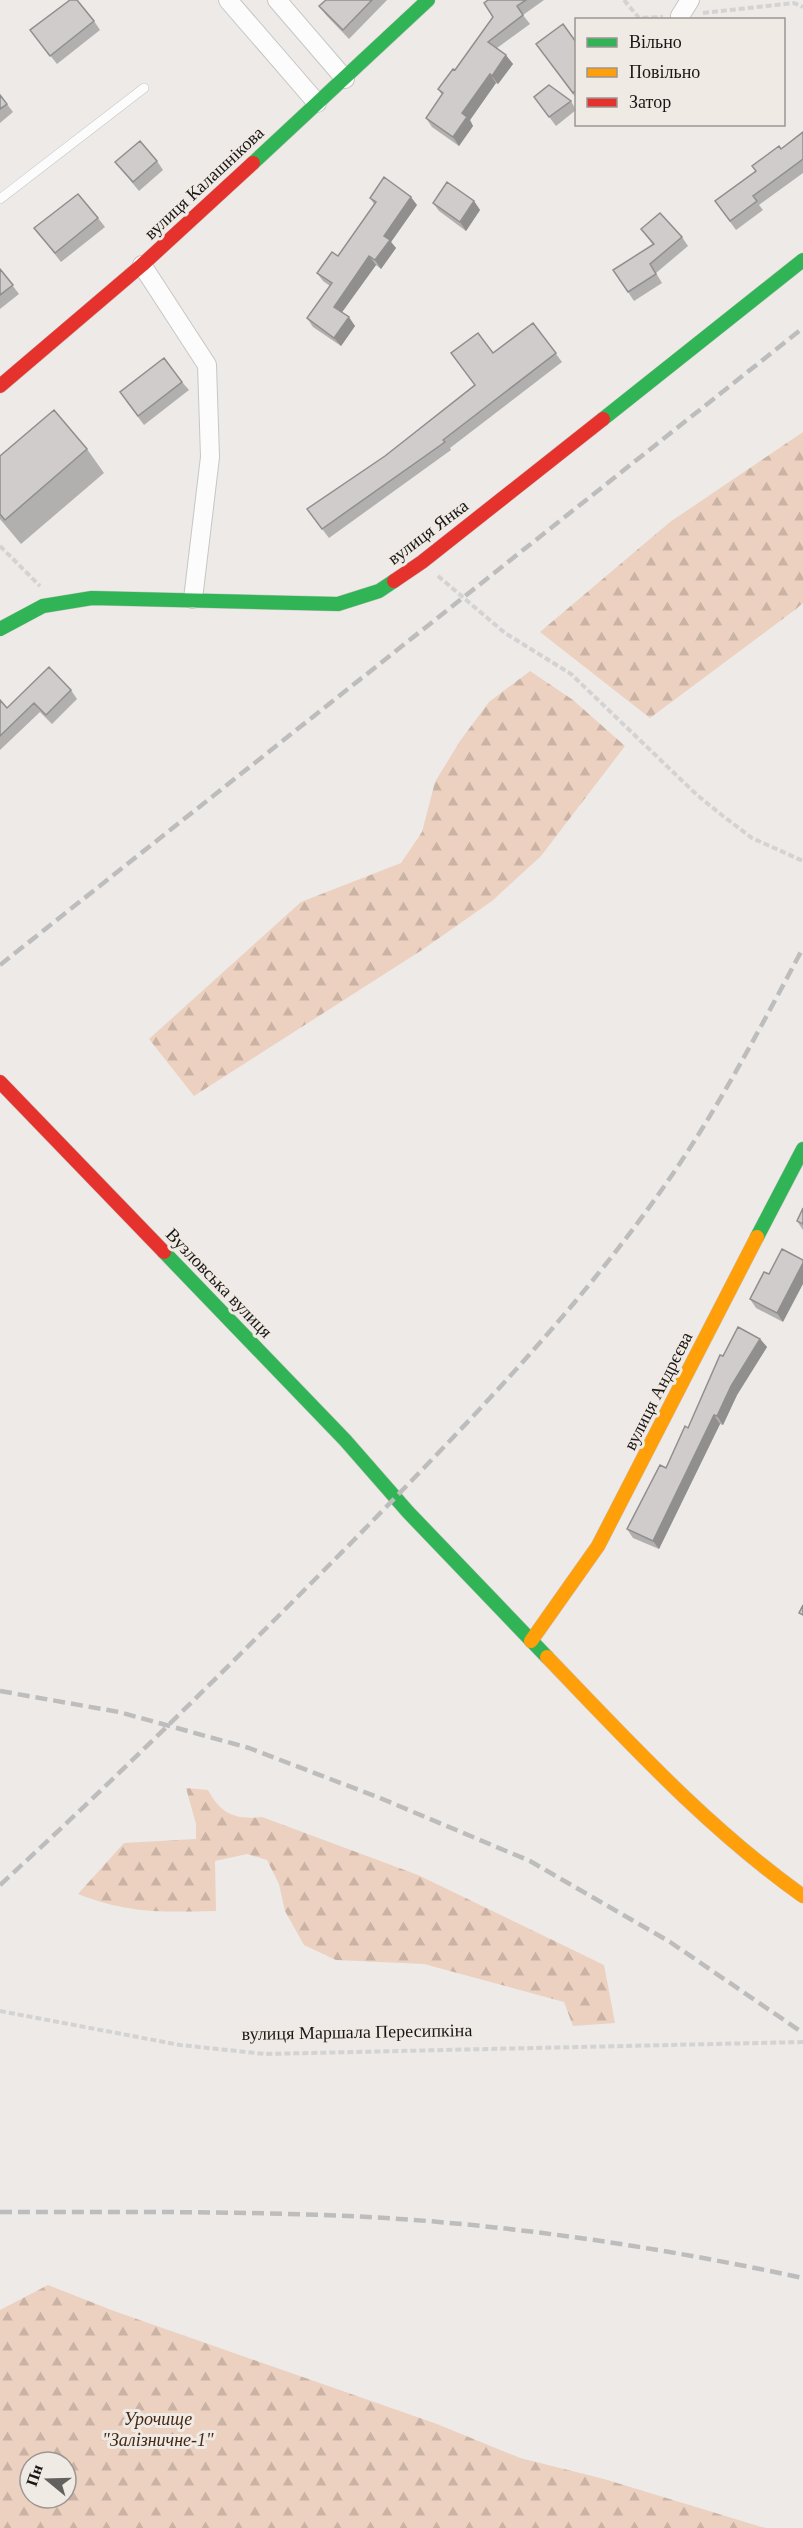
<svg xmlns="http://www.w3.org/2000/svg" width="803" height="2528" font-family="Georgia,serif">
<defs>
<pattern id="forest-firs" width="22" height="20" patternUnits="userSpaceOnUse" patternTransform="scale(1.5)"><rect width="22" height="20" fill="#ecd1c0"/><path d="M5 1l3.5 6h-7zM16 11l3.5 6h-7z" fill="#cab3a4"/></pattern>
</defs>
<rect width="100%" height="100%" fill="#edeae8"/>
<!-- forest -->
<path fill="url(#forest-firs)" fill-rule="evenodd" d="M803,432v171l-7,6 -146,109 -110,-86 130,-110z
M530,671l43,29 52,46 -84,110 -49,45 -70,49 -228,146 -45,-57 152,-137 100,-39 21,-31 13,-50 25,-41 29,-39z
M186,1788l22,2c13,24 27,30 54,27l156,58 186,90 11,58 -42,3 -9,-24 -140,-38 -88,-4 -32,-15 -19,-34 -6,-27 -12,-24 -20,-6 -32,7 1,50c-55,1 -86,3 -138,-17l46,-51 72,-4v-15z
M48,2285l66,26 323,113 83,34 84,21 161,49h-765v-218zM30,2462h36v36h-36z"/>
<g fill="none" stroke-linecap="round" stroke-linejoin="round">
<defs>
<path id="lane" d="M0,199l144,-111"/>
<path id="street" d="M228,0l89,103
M277,0l68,79
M680,16l10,-16
M142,265l65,100 3,92 -17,142"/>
<path id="fast" d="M253,163l175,-163
M603,419l200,-159
M0,629l43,-23 49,-8 246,6 41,-13 15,-10
M757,1237l46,-88
M164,1252l181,188 63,72 139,145"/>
<path id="slow" d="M531,1641l67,-95 159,-309
M547,1657c82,85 159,170 256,239"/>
<path id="jam" d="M0,386l142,-121 111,-102
M394,581l28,-19 181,-143
M0,1082l164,170"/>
</defs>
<!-- lane casing -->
<use href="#lane" stroke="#c8c6c4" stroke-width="10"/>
<!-- street casing -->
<use href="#street" stroke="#c8c6c4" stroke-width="20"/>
<!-- fast casing -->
<use href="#fast" stroke="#c8c6c4" stroke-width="15"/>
<!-- slow casing -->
<use href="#slow" stroke="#c8c6c4" stroke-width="15"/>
<!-- jam casing -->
<use href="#jam" stroke="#c8c6c4" stroke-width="15"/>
<!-- path -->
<path stroke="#d4d3d3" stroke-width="4" stroke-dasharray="6 3" stroke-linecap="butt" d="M624,0l15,18 24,-1
M703,13l91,-10 9,4
M0,546l40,40
M438,576l67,57 66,41 126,121 26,21 29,22 51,23
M0,2011l180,34 85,9 538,-12"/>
<!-- lane -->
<use href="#lane" stroke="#fcfcfc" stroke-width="9"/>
<!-- street -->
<use href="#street" stroke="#fcfcfc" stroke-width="18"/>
<!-- fast -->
<use href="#fast" stroke="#30b455" stroke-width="14"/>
<!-- slow -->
<use href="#slow" stroke="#ff9f0a" stroke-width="14"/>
<!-- jam -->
<use href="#jam" stroke="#e5322d" stroke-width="14"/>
<!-- rail -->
<path stroke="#bdbdbd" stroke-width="4.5" stroke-dasharray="12 6" stroke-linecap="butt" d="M0,965l803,-637
M0,1691l119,21 130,36 131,50 150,63 140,81 133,91
M0,1885c121,-111 237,-227 353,-344 107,-110 216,-221 305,-346 56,-78 100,-163 145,-247
M0,2212c116,0 233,-1 349,4 151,7 306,30 454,62"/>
</g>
<!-- wall -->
<path fill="#b2afaf" d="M326,0h61l-38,39 -23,-24 -7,-9z
M488,0h56l-21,15 7,9 -33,24 16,16 -15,20 -2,-1 -26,37 3,6 -14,20 -27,-19 -6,-9 16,-23 -4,-6 17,-19 38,-53z
M94,21l6,9 -43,34 -27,-34z
M576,42v56l-33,-45z
M0,95l13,17 -13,11z
M534,97l37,4 5,9 -20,16z
M803,132v41l-44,32 4,5 -27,20 -21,-29 41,-30 25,-22z
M157,161l6,9 -24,21 -24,-29z
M370,198l47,7 -26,37 5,6 -15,21 -5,-4 -34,47 13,14 -14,20 -28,-19 -6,-9 23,-32 -7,-5 -6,-8 21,-17 36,-52z
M474,201l6,9 -14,21 -27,-20 -6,-8z
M98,218l7,9 -44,35 -27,-34z
M641,229l41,8 6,9 -32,27 6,10 -28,18 -6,-9 25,-47z
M0,269l19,25 -19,15z
M533,323l29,39 -112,86 1,2 -122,88 -22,-29 78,-53 89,-71 19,-32z
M182,382l7,8 -45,35 -18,-24z
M87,449l17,24 -83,71 -21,-25v-63z
M71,690l6,9 -25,25 -12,-12 -40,38v-50l7,8z
M803,1208v22l-6,-9z
M769,1274l14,48 -27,-14 -6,-9z
M760,1339l7,8 -30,48 -14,30 -3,-1 -61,125 -26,-11 -6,-9 39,-61 22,-40 35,-72z"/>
<!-- shaded-wall -->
<path fill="#918f8e" d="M506,55l7,9 -15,20 -6,-8z
M490,74l6,9 -26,37 3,6 -14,20 -6,-9 9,-24z
M411,197l6,8 -26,37 5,6 -15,21 -6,-9 9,-24z
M474,201l6,9 -14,21 -6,-9z
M369,256l7,9 -36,50 -6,-8z
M349,317l6,9 -14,20 -7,-8z
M803,1263v21l-20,38 -6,-9z
M760,1339l7,8 -30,48 -14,30 -6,-9 14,-30z
M714,1415l6,9 -61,125 -6,-8z"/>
<!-- building -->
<path fill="#cfcccb" stroke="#918f8e" stroke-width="1.5" d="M70,0h7l17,21 -44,35 -20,-26z
M326,0h46l-29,30 -24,-24z
M488,0h38l-9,6 6,9 -35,27 18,13 -14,21 -2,-2 -28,39 5,4 -14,20 -27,-19 17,-25 -5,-4 15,-20 2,1 38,-53 -9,-14z
M563,24l13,18v48l-3,3 -37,-49z
M549,85l22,16 -22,16 -15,-20z
M0,95l7,9 -7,5z
M803,132v27l-50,37 4,5 -27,20 -15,-20 41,-30 -4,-5 27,-20 2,3z
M140,141l17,20 -24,21 -18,-20z
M384,177l27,20 -27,39 6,4 -15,20 -6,-4 -35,51 15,10 -15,21 -27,-20 25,-35 -15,-10 15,-21 6,4 38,-54 -6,-4z
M447,182l27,19 -14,21 -27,-19z
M78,194l20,24 -43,35 -21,-25z
M660,213l22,24 -32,27 6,10 -28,18 -15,-22 41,-26 -13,-15z
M0,269l13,16 -13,10z
M533,323l23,30 -113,87 2,2 -123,87 -15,-20 78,-53 90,-71 -24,-32 27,-20 15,20z
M164,358l18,24 -44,34 -18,-24z
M54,410l33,39 -82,71 -5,-6v-58z
M49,667l22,23 -25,25 -12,-12 -34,33v-36l7,8z
M803,1208v16l-6,-3z
M782,1249l21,11v3l-26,50 -27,-14 14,-27 5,2z
M738,1327l22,12 -29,47 -14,30 -3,-1 -61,126 -26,-12 33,-64 6,3 19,-42 3,2 32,-73 3,1z
M803,1605v10l-4,-2z"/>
<g text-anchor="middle" stroke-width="6" stroke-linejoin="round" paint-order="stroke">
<!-- street labels -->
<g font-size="18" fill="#191715" stroke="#f0eae5">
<text transform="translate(204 183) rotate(-43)" y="6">вулиця Калашнікова</text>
<text transform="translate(428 532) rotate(-37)" y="6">вулиця Янка</text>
<text transform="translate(219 1283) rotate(46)" y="6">Вузловська вулиця</text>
<text transform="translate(658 1391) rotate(-63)" y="6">вулиця Андрєєва</text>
<text transform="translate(357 2032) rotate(-1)" y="6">вулиця Маршала Пересипкіна</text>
</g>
<!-- park labels -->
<g font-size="18" font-style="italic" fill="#462914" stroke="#f0eae5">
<text x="158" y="2425">Урочище<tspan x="158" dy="21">"Залізничне-1"</tspan></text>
</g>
</g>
<!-- legend -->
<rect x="575" y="18" width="210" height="108" fill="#f0eae5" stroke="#9a9692" stroke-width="1.5"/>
<rect x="587" y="38" width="30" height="9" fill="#30b455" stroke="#9a9692" stroke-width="1.5"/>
<text x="629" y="48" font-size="18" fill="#191715">Вільно</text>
<rect x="587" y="68" width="30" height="9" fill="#ff9f0a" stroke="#9a9692" stroke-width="1.5"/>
<text x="629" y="78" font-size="18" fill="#191715">Повільно</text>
<rect x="587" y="98" width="30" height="9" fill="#e5322d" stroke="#9a9692" stroke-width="1.5"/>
<text x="629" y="108" font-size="18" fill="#191715">Затор</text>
<!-- north arrow -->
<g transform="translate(48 2480) rotate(289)"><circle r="28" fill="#f0eae5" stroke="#9a9692" stroke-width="1.5"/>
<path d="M0-4.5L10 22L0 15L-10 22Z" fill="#63615f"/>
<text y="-9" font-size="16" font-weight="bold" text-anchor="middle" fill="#191715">Пн</text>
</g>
</svg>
